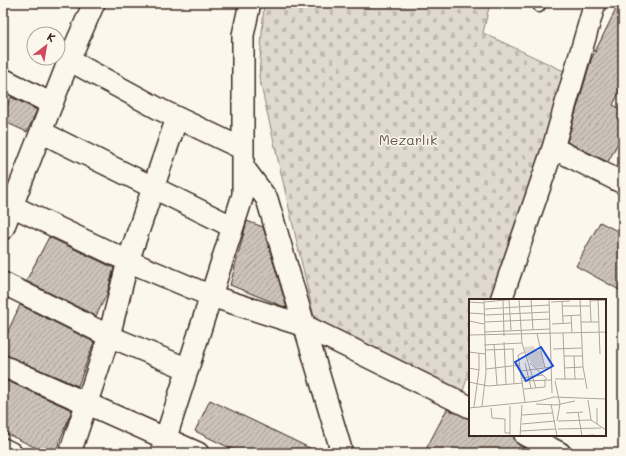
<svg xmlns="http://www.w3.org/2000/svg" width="626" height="456" font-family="Mali,sans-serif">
<defs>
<pattern id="cemetery-stones" width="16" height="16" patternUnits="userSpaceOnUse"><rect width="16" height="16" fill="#dfd9ce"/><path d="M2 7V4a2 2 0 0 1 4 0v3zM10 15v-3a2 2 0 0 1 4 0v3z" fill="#c0bab0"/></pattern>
<pattern id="building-hatch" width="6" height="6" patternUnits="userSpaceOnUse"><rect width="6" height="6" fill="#ccc4b9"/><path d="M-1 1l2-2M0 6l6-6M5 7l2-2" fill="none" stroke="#a79f96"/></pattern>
</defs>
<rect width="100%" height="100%" fill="#fbf7ec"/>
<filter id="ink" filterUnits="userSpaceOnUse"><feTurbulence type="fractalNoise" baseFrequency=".025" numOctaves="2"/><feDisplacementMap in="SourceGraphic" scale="8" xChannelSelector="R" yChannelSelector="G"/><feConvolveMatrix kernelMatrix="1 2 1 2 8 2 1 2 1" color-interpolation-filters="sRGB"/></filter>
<g filter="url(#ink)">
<!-- cemetery -->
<path fill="url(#cemetery-stones)" stroke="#8d8276" d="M264,3h226l-7,30 85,40 -75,227h-23v69l-7,22 -148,-70 -56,-244z"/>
<!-- building -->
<path fill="url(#building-hatch)" stroke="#3b2a1e" d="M619,3h4v82l-10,20 10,5v23l-15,29 -41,-20 24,-82z
M11,97l26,13 -10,22 -24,-11v-7z
M247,221l16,6 24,81 -57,-23z
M600,222l23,12v58l-47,-26z
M49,237l65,31 -7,26 -11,22 -70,-35z
M20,305l74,37 -16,44 -75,-32v-12z
M3,379l69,31 -17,43h-8l-44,-21z
M210,400l110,53h-80l-45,-22z
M447,409l23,10v16h43l2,6 4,4 15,8h-110z"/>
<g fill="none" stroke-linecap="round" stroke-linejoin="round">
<defs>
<path id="service" d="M539,7l2,-4"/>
<path id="minor" d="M69,60l92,50 82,39
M3,79l49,25
M41,132l192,95
M553,148l70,35
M244,168l23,31 75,254
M12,206l116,55 83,35 94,30 165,81
M3,229l66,-169 25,-57
M3,283l106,53 79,33
M501,300l52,-152 42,-145
M3,366l195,87
M525,435l35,18
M3,449l8,4
M70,453l39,-117 19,-75 49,-143
M161,453l82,-258v-160l7,-32"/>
</defs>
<!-- service casing -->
<use href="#service" stroke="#3b2a1e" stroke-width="13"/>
<!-- minor casing -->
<use href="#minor" stroke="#3b2a1e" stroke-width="24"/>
<!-- service -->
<use href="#service" stroke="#fbf7ec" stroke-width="10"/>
<!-- minor -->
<use href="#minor" stroke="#fbf7ec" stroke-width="21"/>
</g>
</g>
<g text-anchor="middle" stroke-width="3" stroke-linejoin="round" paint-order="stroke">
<!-- park labels -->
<g font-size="14" fill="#64564a" stroke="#fbf7ec">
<text x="408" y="145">Mezarlık</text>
</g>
</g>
<!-- overview -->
<g transform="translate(469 299)">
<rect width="137" height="137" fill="#fbf7ec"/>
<path d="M65,47l2,5h5l3,16 -8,1 -8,-9 -4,-12z" fill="#dfd9ce"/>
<path fill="none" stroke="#aea59a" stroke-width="1" d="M34,0l1,37M50,0l3,44 14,45M62,0l2,31M80,0l3,94M111,0l3,68 4,22M121,0l1,23M40,1l2,30M129,1l2,54M93,2l1,22M121,2l16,-1M0,3l15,1M16,3l31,-3M82,3l19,-1M93,7h28M16,10l64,-4M0,14l16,1M16,16l64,-3M102,16l1,18M94,17l18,-1M0,22l15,3M16,23l65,-3M112,23h18M83,25l19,-1M15,33l66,-3M94,34l2,46M68,35l8,34M0,36l137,-3M35,43l2,42M25,45l3,41M15,46l38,-2M44,50l1,34M84,50l29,-1M16,51l29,-1M0,53l16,2M55,53l-6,3 7,47M95,57h18M105,57l1,23M56,64l6,25M61,64l17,16M0,69l10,2v-17M95,69l19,-1M17,70l34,-4M52,72l31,-4M53,79l21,-3M86,80h29M54,82l29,-1M86,82l5,23M0,83l19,4 35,-3M55,90l21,-2v-8M119,101l3,20 15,10M67,105l20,1 19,-4M82,105l6,32M13,107l4,-33 -2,-74M5,108l5,-37M0,109l70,-7 15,-4 52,2M22,109l1,10 13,1v14h5M109,113l4,24M97,114l17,-1M53,116l30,-2M88,122l3,-17M89,122l33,-1M53,125l33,-3M128,125v-16M89,130l43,-1M52,132l35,-2M41,137v-30M51,137l2,-31M112,137l13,-1"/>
<path fill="#1d4ed8" fill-opacity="0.15" stroke="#1d4ed8" stroke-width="2" d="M72,48l12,19 -27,15 -11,-19z"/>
<rect width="137" height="137" fill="none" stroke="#3b2a1e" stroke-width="2"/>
</g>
<!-- margin -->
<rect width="626" height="456" fill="none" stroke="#fbf7ec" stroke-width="16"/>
<rect x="8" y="8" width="610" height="440" fill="none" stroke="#3b2a1e" stroke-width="1.5" filter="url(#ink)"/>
<!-- north arrow -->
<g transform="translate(46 46) rotate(31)"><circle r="19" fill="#fbf7ec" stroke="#aea59a"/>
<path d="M0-3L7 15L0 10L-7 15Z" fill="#d1495b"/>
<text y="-6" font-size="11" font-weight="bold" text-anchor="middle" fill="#3b2a1e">K</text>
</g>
</svg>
